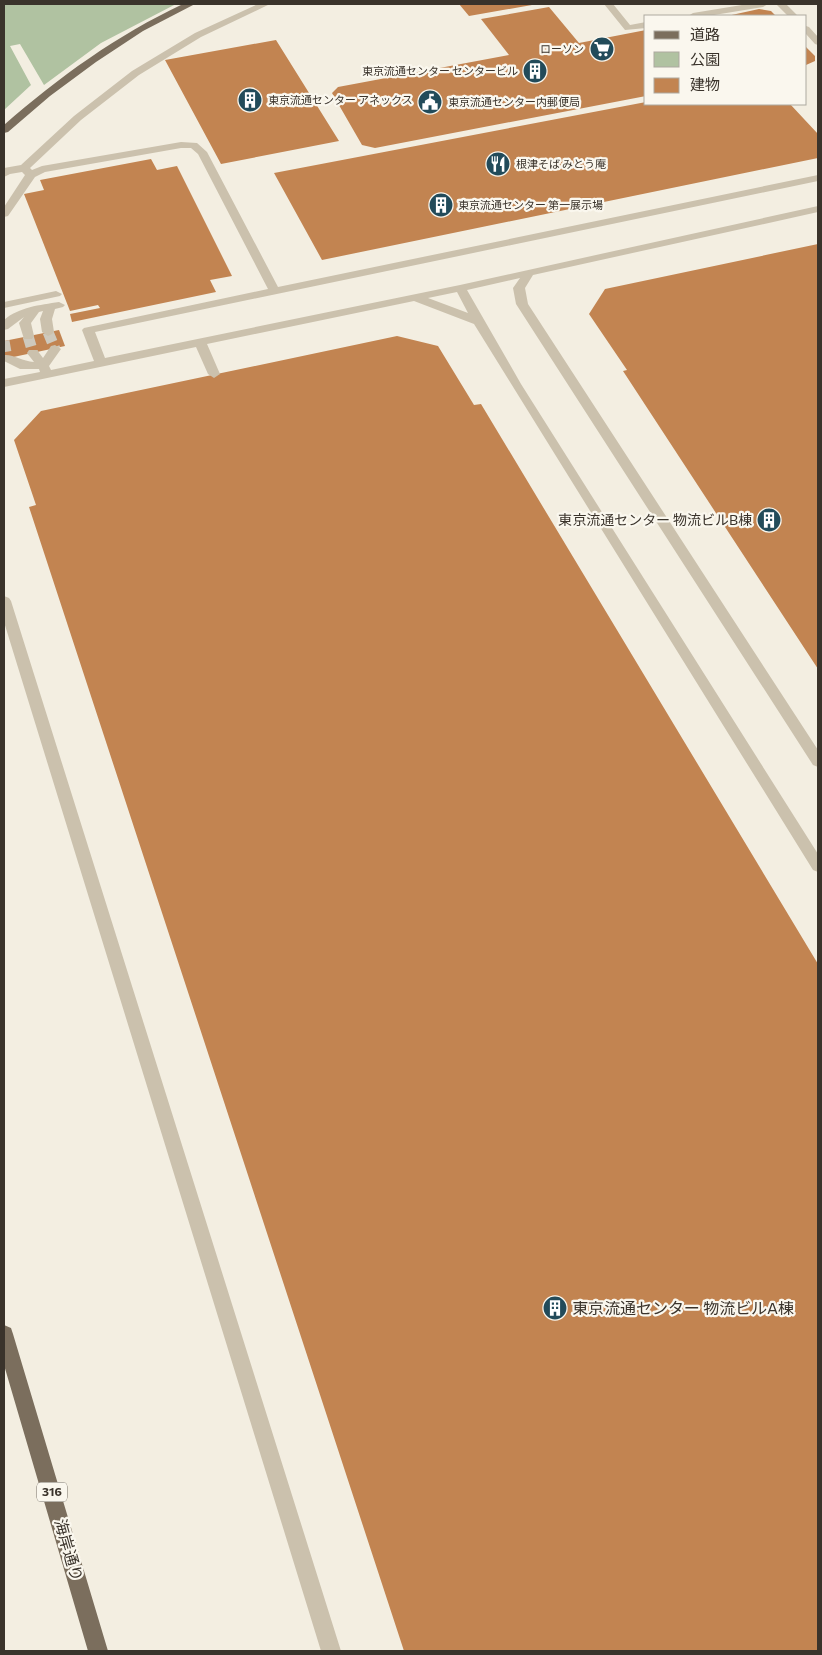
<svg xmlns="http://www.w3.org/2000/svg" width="822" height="1655" font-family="Commissioner,'Noto Sans JP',sans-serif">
<rect width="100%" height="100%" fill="#f3eee1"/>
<!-- green -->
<path fill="#b0c2a1" d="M4,4h172l-75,39 -57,42 -24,-41 -10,2 21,39 -27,25z"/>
<!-- building -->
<path fill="#c28451" d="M459,4h72l1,1 -63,11z
M549,7l30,36 67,-13v66l-271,52 -13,-3 -30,-52 6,-6 171,-32 -28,-36z
M759,9l12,2 5,5h-49z
M276,40l63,101 -118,23 -56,-104z
M806,47l9,9v5l-9,4z
M646,102v2h144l28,30v24l-496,102 -48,-87z
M151,159l6,11 20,-4 55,110 -22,4 6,12 -144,30 -2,-8 30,-6 -2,-3 -28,6 -46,-117 20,-4 -4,-10z
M818,244v425l-195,-298 4,-1 -38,-56 16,-25z
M59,330l6,16 -61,13v-18z
M397,336l41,10 36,59 7,-1 337,560v687h-414l-375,-1144 7,-2 -22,-65 27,-29z"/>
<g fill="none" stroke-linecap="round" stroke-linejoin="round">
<!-- minor-tunnel -->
<path stroke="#cec9bd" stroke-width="11" stroke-dasharray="11 5.5" stroke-linecap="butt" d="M48,332l7,17
M28,336l5,17
M4,341l3,17"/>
<!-- minor -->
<path fill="#cbc1ad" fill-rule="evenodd" d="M258,4h12l-69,33 -62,38 -58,45 -51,48 2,2 10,-4 139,-24 16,1 10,9 71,135 540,-112v6l-723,151 10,26 355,-73 358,-79v6l-285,63 -8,13 3,16 290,446v17l-5,-2 -297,-461 -3,-16 7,-10 -53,12 54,94 297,470v18l-5,-2 -339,-546 -60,-23 -207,43 13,30 -6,4 -6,-4 -12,-27 -192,40v-8l36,-7 -1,-3h-19l-16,-8v-6c9,-1 18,6 30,7l-7,-9 2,-3h8l6,8 8,-12 4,-1 6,4 -12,17 2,4 43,-9 -12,-31 2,-2 184,-39 -70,-135 -7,-6h-10l-136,24 -10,5 -27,39 -4,1v-10l21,-32 -3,-3 -12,2 -6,3v-9l17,-3 53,-49 58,-45 63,-38zM457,292l11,21 -40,-15z
M604,4h9l17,21 16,-3v6l-21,2z
M748,4h20l-5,3 -55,9h-20l5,-3z
M776,4h10l12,12h-10z
M806,26l3,1 9,10v8l-3,-1 -9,-10z
M56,291l6,3 -2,2 -56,12v-6z
M59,302l6,3 -2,2 -8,2 -3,10 2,13 -2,2 -4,2 -6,-4 -2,-13 3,-8 -4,1 -8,11 3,13 -2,3h-8l-5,-16 5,-6 -16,12 -4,1v-10c15,-13 36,-15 55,-18z
M4,596l5,2 2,3 330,1050h-20l-317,-1029z"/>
<!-- major -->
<path fill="#7b6e5d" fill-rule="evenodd" d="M183,4h12l-52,27 -47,31 -46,34 -42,36 -4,1v-8c55,-48 113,-90 179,-121z
M4,1325l7,3 2,6 95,317h-20l-84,-286z"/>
</g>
<!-- icons -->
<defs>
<symbol id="supermarket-disc" viewBox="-11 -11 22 22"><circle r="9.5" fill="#224b5a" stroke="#faf7ee"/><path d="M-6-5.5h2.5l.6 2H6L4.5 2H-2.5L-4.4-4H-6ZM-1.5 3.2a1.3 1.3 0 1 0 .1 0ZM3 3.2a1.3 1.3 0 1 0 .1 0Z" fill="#fff"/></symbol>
<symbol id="building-disc" viewBox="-11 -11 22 22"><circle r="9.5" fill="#224b5a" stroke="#faf7ee"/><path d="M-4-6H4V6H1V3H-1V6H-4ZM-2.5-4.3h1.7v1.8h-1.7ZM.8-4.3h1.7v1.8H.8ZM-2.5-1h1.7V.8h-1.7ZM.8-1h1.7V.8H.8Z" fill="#fff"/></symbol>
<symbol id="civic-disc" viewBox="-11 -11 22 22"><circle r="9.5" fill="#224b5a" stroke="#faf7ee"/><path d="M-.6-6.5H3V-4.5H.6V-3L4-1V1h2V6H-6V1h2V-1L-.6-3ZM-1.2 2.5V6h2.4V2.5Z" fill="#fff"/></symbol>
<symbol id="restaurant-disc" viewBox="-11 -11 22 22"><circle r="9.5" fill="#224b5a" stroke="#faf7ee"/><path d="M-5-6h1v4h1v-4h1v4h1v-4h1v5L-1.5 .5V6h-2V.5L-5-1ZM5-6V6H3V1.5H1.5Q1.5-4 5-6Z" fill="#fff"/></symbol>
</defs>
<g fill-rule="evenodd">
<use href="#supermarket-disc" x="588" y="35" width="28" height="28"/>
<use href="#building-disc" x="521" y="57" width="28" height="28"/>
<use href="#building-disc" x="236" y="86" width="28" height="28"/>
<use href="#civic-disc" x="416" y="88" width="28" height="28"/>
<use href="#restaurant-disc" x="484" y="150" width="28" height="28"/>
<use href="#building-disc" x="427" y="191" width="28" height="28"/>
<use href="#building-disc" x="755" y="506" width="28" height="28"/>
<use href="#building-disc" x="541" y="1294" width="28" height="28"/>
</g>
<g text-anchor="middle" stroke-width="4.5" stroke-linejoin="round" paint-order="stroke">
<!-- far-poi labels -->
<g font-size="11" fill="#3a332b" stroke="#faf7ee" text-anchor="start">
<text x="584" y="53" text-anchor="end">ローソン</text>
<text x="518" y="75" text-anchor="end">東京流通センター センタービル</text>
<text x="268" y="104">東京流通センター アネックス</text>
<text x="448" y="106">東京流通センター内郵便局</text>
<text x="516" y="168">根津そば みとう庵</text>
<text x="458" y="209">東京流通センター 第一展示場</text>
</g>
<!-- shield labels -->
<rect fill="#faf7ee" stroke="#746e66" stroke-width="1" x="37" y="1482.5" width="30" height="19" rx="4"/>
<g font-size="12" font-weight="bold" fill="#3a332b">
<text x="52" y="1496">316</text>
</g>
<!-- poi labels -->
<g font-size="14" fill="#3a332b" stroke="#faf7ee" text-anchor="end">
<text x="752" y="525">東京流通センター 物流ビルB棟</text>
</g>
<!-- near-poi labels -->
<g font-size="16" fill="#3a332b" stroke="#faf7ee" text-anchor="start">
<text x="572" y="1314">東京流通センター 物流ビルA棟</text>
</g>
<!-- near-street labels -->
<g font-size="16" fill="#3a332b" stroke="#faf7ee">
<text transform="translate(69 1550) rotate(74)" y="6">海岸通り</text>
</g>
</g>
<!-- border -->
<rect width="822" height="1655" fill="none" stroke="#3a332b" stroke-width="10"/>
<!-- legend -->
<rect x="644" y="15" width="162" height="90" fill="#faf7ee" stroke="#ada9a0"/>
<rect x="654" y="31" width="25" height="8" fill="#7b6e5d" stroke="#ada9a0"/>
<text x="690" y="40" font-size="15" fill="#3a332b">道路</text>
<rect x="654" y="52" width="25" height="15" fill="#b0c2a1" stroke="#ada9a0"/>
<text x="690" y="65" font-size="15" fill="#3a332b">公園</text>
<rect x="654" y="78" width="25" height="15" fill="#c28451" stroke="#ada9a0"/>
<text x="690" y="90" font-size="15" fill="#3a332b">建物</text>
</svg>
